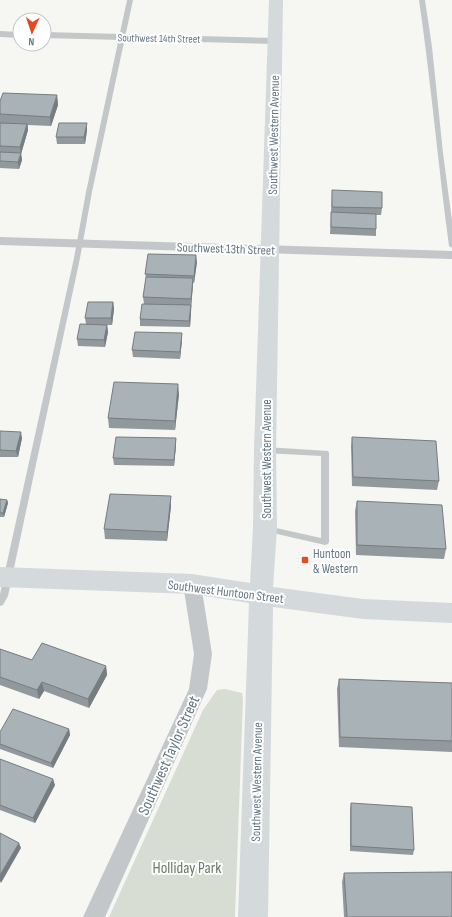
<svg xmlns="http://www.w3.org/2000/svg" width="452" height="917" font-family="'Sofia Sans Condensed',sans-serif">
<rect width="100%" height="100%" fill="#f6f6f2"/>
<!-- green -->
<path fill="#d7ddd3" d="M225,689l17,4 1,6 -8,218h-126l94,-207 14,-20z"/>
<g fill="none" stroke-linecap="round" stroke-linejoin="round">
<!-- lane -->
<path fill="#c3c7ca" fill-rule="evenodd" d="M127,0h6l-41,192 -12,66 -72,338 -5,9 -3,1v-12l74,-336 12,-66z
M419,0h6l7,47 11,106 9,68v27l-3,-2c-11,-82 -18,-164 -30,-246z
M265,447l63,4 1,2v89l-1,2 -3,1 -61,-14 -1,-2 1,-2 3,-1 54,12v-82l-56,-3 -4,-3z"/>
<!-- street -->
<path fill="#c3c7ca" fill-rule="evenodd" d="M0,31l20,1v6l-20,-1z
M44,32l231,6 5,3 -5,3 -231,-6z
M0,237l452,14v8l-452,-14z
M192,577l6,2 3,5 11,70 -5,35 -102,228h-22l106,-228 5,-35 -11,-70 3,-5z"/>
<!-- secondary -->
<path fill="#d4d9dc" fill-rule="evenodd" d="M269,0h14l-7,450 1,78 -4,59 90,12 89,4v20l-89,-4 -90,-12 -5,310h-30l11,-314 -57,-9 -192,-7v-20l192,7 58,9 3,-55 1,-78z"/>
</g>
<!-- wall -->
<path fill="#91999d" d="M57,95l1,10 -7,21 -23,-1v5l-7,24 1,6 -3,9 -19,-1v-67z
M87,123v7l-2,14h-28l-1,-7z
M332,190l50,18 -1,7h-5v21l-46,-2z
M197,262l-3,21h-1l-3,44 -50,-1v-7l4,-15 -1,-7 3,-19 -1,-4z
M113,302l1,7 -2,16h-5l1,7 -3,15 -27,-1 -1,-7 9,-15 -1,-6z
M182,340l-2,19 -47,-2 -1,-7z
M179,394l-4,36 -66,-2 -1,-10z
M0,431l22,7 -4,19h-18z
M352,437l87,44 -2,9 -85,-4 -1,-40z
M176,438v7l-2,21 -60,-1 -1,-7z
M0,499l7,1 1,3 -4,14h-4z
M357,501l89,48 -2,10 -88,-4 -1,-44z
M171,506l-4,35 -62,-2 -1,-10z
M0,649l32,11 74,6 1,9 -18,33 -45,-17 -5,8 -39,-14z
M339,679l113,4v69l-113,-5 -2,-58z
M69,729l1,6 -17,33 -53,-19v-17z
M0,759l55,26 -20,38 -35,-13z
M351,803l63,47 -1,5 -63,-4v-42z
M344,873l108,44h-108l-2,-35z"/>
<!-- shaded-wall -->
<path fill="#767d80" d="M57,95l1,10 -7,21 -1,-9z
M87,123v7l-2,14 -1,-7z
M27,124l1,6 -7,24 -1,-7z
M21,153l1,7 -3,9 -1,-7z
M196,255l1,7 -3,21v-7z
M193,278v7l-2,20v-6z
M113,302l1,7 -2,16 -1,-7z
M191,305v7l-1,15 -1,-6z
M107,325l1,7 -3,15 -1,-7z
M182,333v7l-2,19v-7z
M178,384l1,10 -4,36v-9z
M21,432l1,6 -4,19 -2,-6z
M176,438v7l-2,21v-6z
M171,496v10l-4,35v-9z
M7,500l1,3 -4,14 -1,-4z
M106,666l1,9 -18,33 -1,-9z
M42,682l2,9 -5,8 -2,-9z
M69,729l1,6 -17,33 -2,-5z
M53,779l2,6 -20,38 -2,-5z
M19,843l2,5 -20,35 -1,-2v-6z"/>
<!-- building -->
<path fill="#a9b2b7" stroke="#767d80" d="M3,93l54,2 -7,22 -50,-3v-13z
M0,123l27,1 -7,23 -20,-1z
M59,123h28l-3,14h-28z
M0,152l21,1 -3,9 -18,-1z
M332,190l50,2v16l-50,-1z
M331,212l45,2v15l-45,-2z
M148,254l48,1 -2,21 -49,-2z
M146,277l47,1 -2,21 -48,-2z
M88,302h25l-2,16h-26z
M142,304l49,1 -2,16 -49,-2z
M80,324l27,1 -3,15 -27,-1z
M135,332l47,1 -2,19 -48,-2z
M114,382l64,2 -3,37 -67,-3z
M0,431l21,1 -5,19 -16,-1z
M116,437l60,1 -2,22 -61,-2z
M352,437l84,4 3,40 -86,-4z
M110,494l61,2 -4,36 -63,-3z
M0,499l7,1 -4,13h-3z
M357,501l85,4 4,44 -89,-4z
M42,643l64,23 -18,33 -46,-17 -5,8 -37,-13v-28l32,11z
M339,679l113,4v58l-112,-4z
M13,709l56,20 -18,34 -51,-19v-12z
M0,759l53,20 -20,39 -33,-13z
M351,803l61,4 2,43 -63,-4z
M0,833l19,10 -19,32z
M452,872v45h-105l-3,-44z"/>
<!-- markers -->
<rect fill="#e54b23" stroke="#fff" stroke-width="1.5" x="301" y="556" width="8" height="8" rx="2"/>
<g text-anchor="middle" stroke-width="4" stroke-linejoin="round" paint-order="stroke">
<!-- far-street labels -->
<g font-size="11" fill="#647784" stroke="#fff">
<text transform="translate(159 38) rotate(1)" y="4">Southwest 14th Street</text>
</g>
<!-- street labels -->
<g font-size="13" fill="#647784" stroke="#fff">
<text transform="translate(273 135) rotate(-89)" y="5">Southwest Western Avenue</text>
<text transform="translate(226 248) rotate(2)" y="5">Southwest 13th Street</text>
<text transform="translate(266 459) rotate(-90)" y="5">Southwest Western Avenue</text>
<text transform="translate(226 591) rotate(7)" y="5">Southwest Huntoon Street</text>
<text transform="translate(256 782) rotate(-89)" y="5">Southwest Western Avenue</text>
</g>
<!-- poi labels -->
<g font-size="13" fill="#647784" stroke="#fff" text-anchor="start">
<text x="313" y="558">Huntoon<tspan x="313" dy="15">&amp; Western</tspan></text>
</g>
<!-- near-street labels -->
<g font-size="16" fill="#647784" stroke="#fff">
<text transform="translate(168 755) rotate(-66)" y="6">Southwest Taylor Street</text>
</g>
<!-- near-park labels -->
<g font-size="16" fill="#697b63" stroke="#fff">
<text x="187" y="873">Holliday Park</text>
</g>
</g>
<!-- north arrow -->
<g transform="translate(32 32) rotate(183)"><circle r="19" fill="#ffffff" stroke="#c1c9ce"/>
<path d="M0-3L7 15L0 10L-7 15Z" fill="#e54b23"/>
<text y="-6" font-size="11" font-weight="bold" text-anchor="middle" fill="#647784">N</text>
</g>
</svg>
